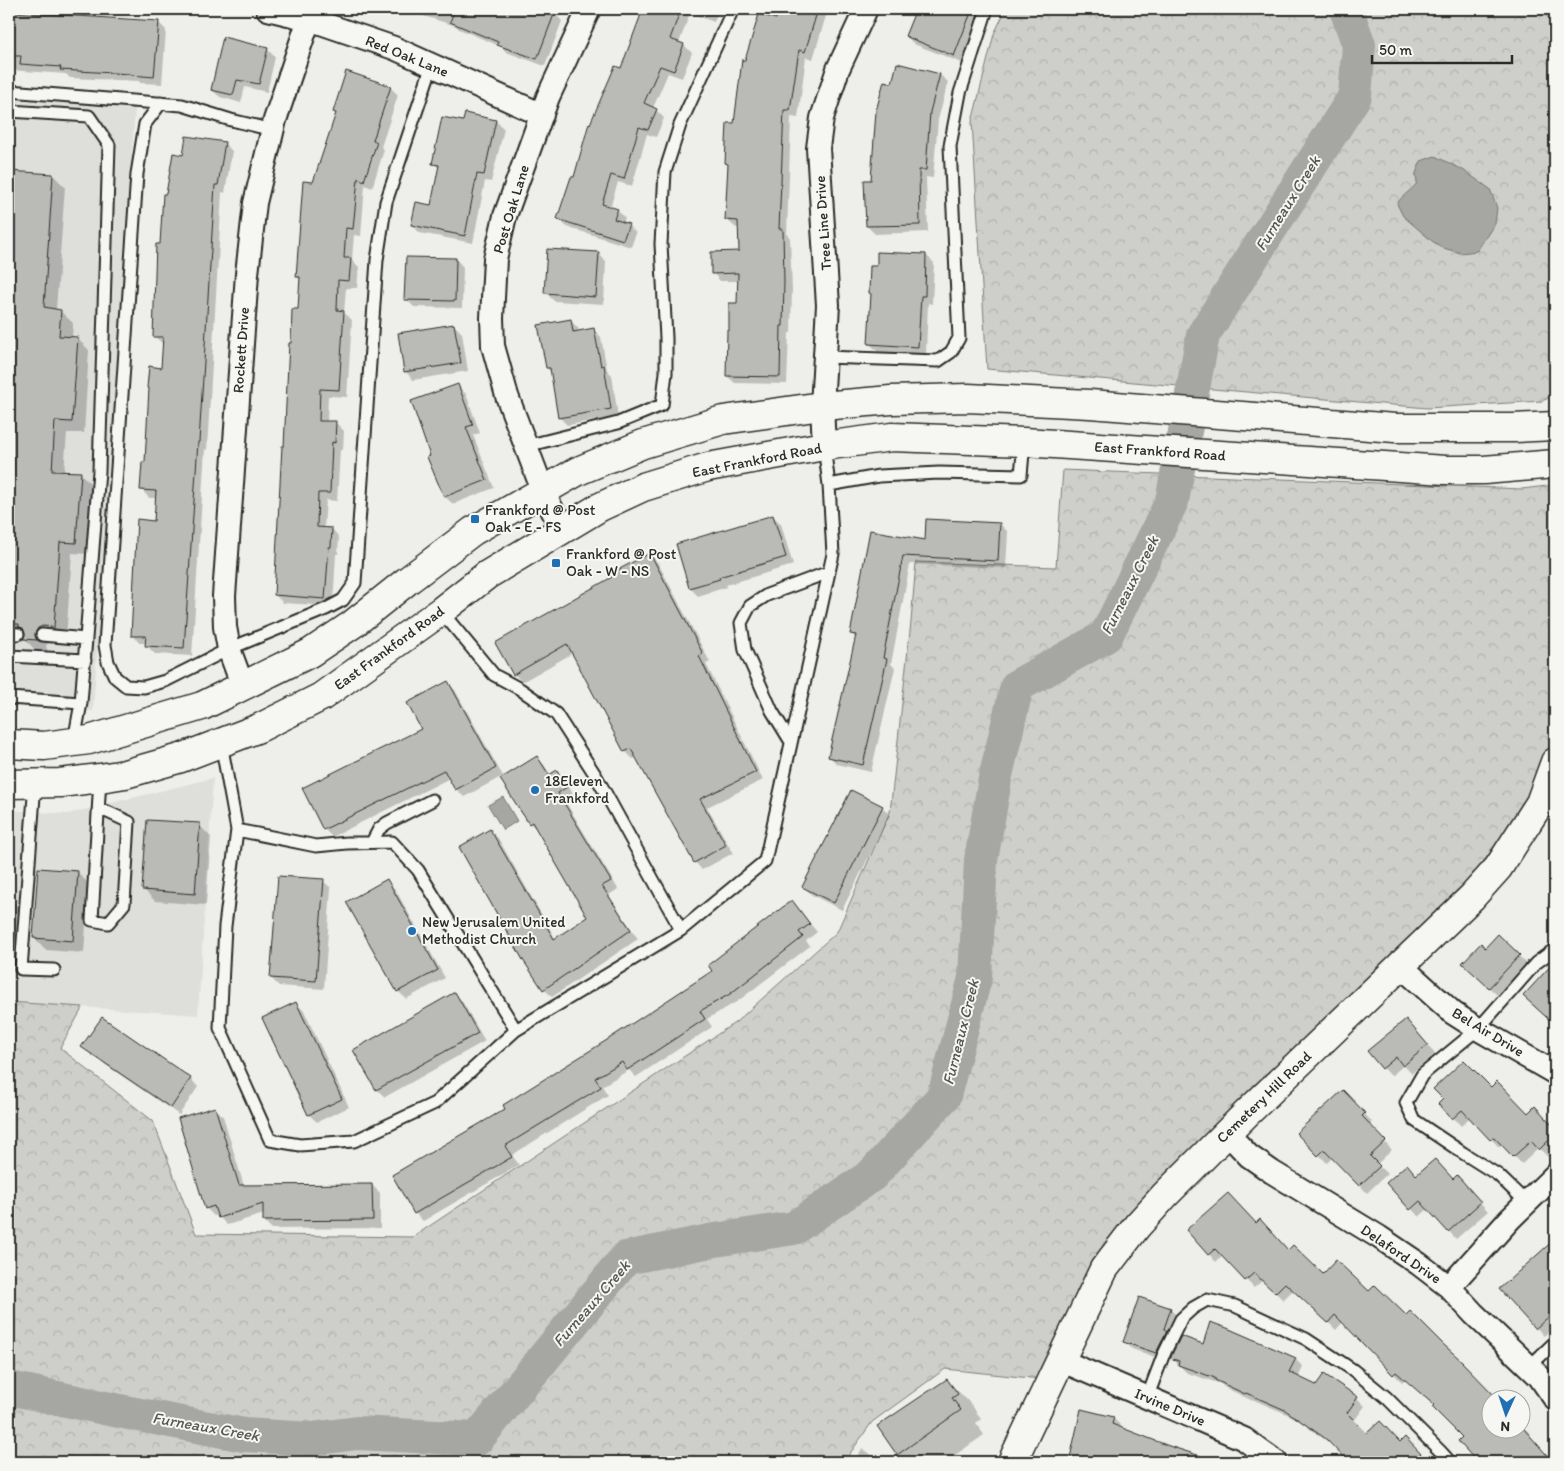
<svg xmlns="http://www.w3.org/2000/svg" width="1564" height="1471" font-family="Itim,sans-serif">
<defs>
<pattern id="park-crowns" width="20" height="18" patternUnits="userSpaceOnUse" patternTransform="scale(1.25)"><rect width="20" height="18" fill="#cececa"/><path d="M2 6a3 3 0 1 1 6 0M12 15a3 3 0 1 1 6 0" fill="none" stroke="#b1b1ae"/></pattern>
</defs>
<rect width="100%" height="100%" fill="#eeeeea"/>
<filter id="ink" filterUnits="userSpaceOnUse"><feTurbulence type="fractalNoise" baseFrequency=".02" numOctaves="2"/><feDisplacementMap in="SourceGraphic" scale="10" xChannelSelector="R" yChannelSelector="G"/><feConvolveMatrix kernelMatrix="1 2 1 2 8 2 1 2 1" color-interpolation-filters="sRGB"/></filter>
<g filter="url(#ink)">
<!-- built -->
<path fill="#dededb" d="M9,99l126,9 -42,603 -84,-5z
M213,778l-15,237 -189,-13v-192l58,4z"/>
<!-- park -->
<path fill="url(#park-crowns)" stroke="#7c7c7a" d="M1006,9h549v386l-13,6 -115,7 -440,-39 -15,-247 22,-88z
M1063,470l459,19 33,-4v248l-11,35 -34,62 -44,52 -50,52 -224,219 -152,226 -95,-10 -73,53 -28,40h-835v-460l74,5 -23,41 93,73 43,113 217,3 323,-215 101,-90 53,-120 21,-190 5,-60 140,5z"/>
<!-- water -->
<path fill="#a6a6a3" stroke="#757573" d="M1435,156l28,14 27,19 7,19 -2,15 -18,28 -16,2 -18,-5 -11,-7 -29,-25 -6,-12c4,-8 13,-12 20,-21l-1,-10 5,-12z
M503,797l14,24 -14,9 -15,-25z"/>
<!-- shadow -->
<path fill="#0003" d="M401,9h141l12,4 8,8 -17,45 -39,-14 -4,-5 -43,-18 -3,-3z
M649,9h70l-5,13 -24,-9 -11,30 5,2 8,8 -10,25 -14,-5 -15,35 3,2 8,8 -8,19 -9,-3 -15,52 -14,-4 -8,26 7,2 8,8 -2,5 5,2 8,8 -5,14 -64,-20 -8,-8 16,-40z
M780,9h48l-15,50 -7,-2 -8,61 -7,-1 -4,117 3,4 2,52 -1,43h-2l-2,51 -52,-1 -8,-7 3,-44 8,-28 1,-23h-19l-7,-8 27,-21 -1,-24 -4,-1 -8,-7 2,-54 -3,-3 20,-101 31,-42z
M917,9h67l-22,54 -48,-19 -8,-8z
M9,13l149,9 8,8 -4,54 -22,-1 -1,-2 -69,-3 -4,-4 -57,-4z
M267,49l8,8 -8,35 -22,-5 -4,16 -21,-6 -8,-7z
M940,75l8,7 -10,38 -5,58 -7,-1 2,55 -53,2 -8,-8 5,-45z
M390,87l8,8 -17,52 3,3 -12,38 -7,-3 -4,51 -7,-1 -2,25 7,7 -2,21h-11l-2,25 8,7 -5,77 -19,-1 -1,26 9,1 8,8 -1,19h-3l-3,51 -11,-1 -2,28 8,1 7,8 -1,17h-2l-3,52 -50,-3 -8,-8 17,-250 7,-34 2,-31 -4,-3 16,-94 24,-68 -3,-3z
M496,121l8,8 -13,53 -6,-1 -12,62 -53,-10 -8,-8 20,-18 8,-38 -7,-6 31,-40z
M9,130l1,2 -1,24z
M224,143l8,8 -7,42 -3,-1 -15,258 -2,-1 -13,207 -37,-2 -8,-8v-3h-7l-8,-8 23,-113 2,-24h-8l-7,-8 20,-121 1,-25 -9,-8 13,-141 17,-39z
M9,172l44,3 12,12 -9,123 4,1 13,12 -1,15h5l12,12 -5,83h-17l-3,40h16l12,12 -4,69 -16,-1 -6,86 -16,1 -4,6 2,6 -12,-1 -11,-12 2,-3 -18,-2z
M598,253l8,8 -2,43 -50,-3 -8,-8z
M926,255l8,8 -2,41 -4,-1 -2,51 -48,-2 -8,-8 8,-77z
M456,259l7,8 -1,41 -48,-1 -8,-8z
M570,320l8,8 1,4 14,-3 8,8 6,33 5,5 6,42 -51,8 -8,-8 -7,-44 -5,-5z
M454,325l8,8 6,38 -55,9 -7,-8z
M458,386l8,8 14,39 -7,2 21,53 -41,16 -8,-7 -13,-41z
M773,516l8,8 12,41 -67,20 1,2 -29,9 -8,-8 -12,-43z
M1000,524l8,8 -2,36 -96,-4 -19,100 4,4 -24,104 -34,-8 -7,-7 26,-118 -4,-5 19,-103 55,10z
M650,555l8,8 52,99 -4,2 57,116 -56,27 26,46 -31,17 -7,-8 -58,-105 -4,2 -8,-8 -52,-98 -51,29 -8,-8 99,-97z
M447,682l8,8 49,88 33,-21 7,8 7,10 5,-3 8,8 10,15 -9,6 53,88 -9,6 29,44 -86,58 -8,-8 -54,-158 8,7 58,102 33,-22 -51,-87 -8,-8 -29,-46 -37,20 -8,-8 -6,-11 -118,59 -8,-8 99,-99z
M882,807l8,8 -48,95 -30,-15 -8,-8z
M199,825l12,12 -5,68 -51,-4 -12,-12z
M1555,859v56l-8,-7z
M77,872l12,12 -5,69 -38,-3 -12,-12z
M323,881l8,7 -7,101 -45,-3 -8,-8z
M387,881l8,8 50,89 -39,21 -8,-8 -50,-89z
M9,898l9,9 -3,57h-6z
M792,902l25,30 -11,9 4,5 -72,55 -31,18 5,8 -76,50 -7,-7 -27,16 6,9 -96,60 7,10 -96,56 -8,-8 92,-104 207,-138z
M1498,936l29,28 -30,31 -26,-24 14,-22z
M1555,963v61l-31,-28z
M455,993l7,8 23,40 -100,56 -8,-7 -22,-40z
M296,1003l8,8 45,96 -32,15 -8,-7 -45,-97z
M102,1019l89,60 7,8 -19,28 -89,-61 -7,-8z
M1413,1029l22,25 -23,19 -8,-8 -13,11 -22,-24z
M1491,1089l37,25 7,-6 20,21v20l-7,8 -9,-9 -17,16 -20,-20 -3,3 -29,-30 -9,9 -21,-22z
M1351,1099l21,23 -4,3 24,25 -15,14 10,10 -20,19 -34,-36 -6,6 -29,-30z
M215,1108l8,8 21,70 128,-1 8,8v35l-108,1 -8,-8v-7l-37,11 -8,-8 -1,-2 -4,1 -8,-8z
M1417,1176l36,4 11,5 24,26 -32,28 -28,-30 -9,8 -31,-34z
M1256,1224l32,27 35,25 46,17 37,24 63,54 27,27h-4v30h30v-3l9,10 -2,2 23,25h-73l-19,-21 4,-4 -29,-31 -30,-27 -3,3 -59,-60 -7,8 -42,-41 -11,11 -20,-20 -9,8 -31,-32 -7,6 -29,-32z
M1555,1240v86l-11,10 -43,-47z
M1170,1309l8,8 -14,43 -32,-11 -7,-7z
M1203,1346l92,13 8,8 -5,11 18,9 41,11 8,8 -11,15 13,14 33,8 5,-4 22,23h-77l-16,-16 -40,-29 -40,-17 -1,1 -29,-14 -3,-3 -34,-11 -15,-15z
M947,1380l24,24 10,15 -5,4 8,12 -39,27h-39l-8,-8z
M1113,1418l8,8 -1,2 70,26 15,8h-128l-5,-5z
M862,1449l21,13h-29z"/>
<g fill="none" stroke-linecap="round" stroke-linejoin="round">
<!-- river -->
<path stroke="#a6a6a3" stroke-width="34" d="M9,1388l115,24 120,23 68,4 45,-6 120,6 149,-181 89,-18 79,-12 78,-53 72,-79 31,-118 6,-118 14,-81 22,-93 89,-50 66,-135 31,-166 152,-239 4,-51 -13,-36"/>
</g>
<!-- building -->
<path fill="#babab7" stroke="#2b2b2b" d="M455,9h90l10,3 -18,47 -40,-14 1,-3 -48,-20z
M643,9h38l-11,30 14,5 -10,27 -14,-5 -16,37 13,6 -9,21 -9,-3 -15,52 -13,-4 -9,29 16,5 -4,10 15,5 -6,16 -66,-21 14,-42h3l15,-54 1,1 25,-58 6,2z
M779,9h39l-13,43 -6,-2 -9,60h-6l-5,119h4l1,53 -1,44h-2l-1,51 -54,-1 1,-45h2v-28h8l1,-30 -27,1v-22l28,-1 -1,-30 -13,-1 3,-56 -3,-1 2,-40h7l8,-63h3l14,-46 17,5z
M916,9h38l16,6 -16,41 -49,-20z
M12,12l147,9 -5,56 -23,-2v-1l-71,-4 1,-3 -41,-3 1,-8h-12z
M223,37l45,11 -9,36 -22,-4 -4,15 -22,-5z
M897,63l43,11 -10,38 -4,58h-7l1,55 -54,1 -2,-46h7l5,-69 8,-30 8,2z
M346,71l45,15 -18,54 4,2 -13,39 -6,-3 -5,51 -7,-1 -2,30h7l-2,23 -11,-1 -1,30 7,1 -5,79 -19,-1 -1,32h17l-1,22 -3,-1 -2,51h-12l-1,34 15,1 -1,19h-2l-4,52 -51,-4 8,-149h2l5,-103h2l1,-34h6l2,-32h-4l7,-96 10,1 23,-69 -3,-1z
M465,113l31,7 -12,55 -7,-1 -12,62 -54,-11 5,-23 15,3 8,-40 -7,-1 10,-47 21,4z
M186,136l39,6 -7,43h-3l-16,257h-1l-14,206 -39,-2 1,-10h-15l6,-117 17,2 2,-30 -16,-1 2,-28h3l4,-74h-2l2,-22 12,2 2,-31h-10l3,-93h4l3,-50h3l7,-41 10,2z
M9,171l44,3 -9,133 17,3 -2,26 19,1 -6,85 -17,-1 -3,50 29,1 -5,71 -16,-1 -6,85 -11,-1 -5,2 -3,6 2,6 -14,-1 2,-5 -2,-6 -4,-1v-3h-10z
M547,249l52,3 -3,45 -52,-4z
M877,252l49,2 -1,42h-4l-3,51 -50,-3 3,-50 -2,-1 1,-27h7z
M406,257l50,1 -1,43 -51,-1z
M571,319l2,13 21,-4 7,38 3,-1 7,44 -53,9 -8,-50h-4l-8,-43z
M454,324l7,39 -57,9 -6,-39z
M458,384l15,41 -7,2 21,53 -43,17 -17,-40 3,-1 -19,-55z
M773,515l13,42 -67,20 1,2 -31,9 -13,-44z
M926,519l74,4 -2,38 -95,-5 -20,102 4,1 -24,106 -35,-8 28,-122 -6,-1 20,-104 55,10z
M650,553l53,101 -4,2 57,116 -56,27 26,46 -32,18 -63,-114 -7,3 -57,-108 -54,31 -18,-32 117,-66 -2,-3z
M448,681l48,87 -41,22 -11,-20 -121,60 -21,-42 119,-59 -14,-26z
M537,756l12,19 8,-5 10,17 -9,6 53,88 -9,5 29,44 -88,60 -20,-30 -64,-113 31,-18 64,110 33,-22 -55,-95 -3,2 -29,-45z
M851,790l32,16 -49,97 -32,-16z
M147,820l53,3 -5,71 -53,-4z
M38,868l40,3 -5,70 -40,-3z
M278,876l46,3 -8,102 -46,-3z
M387,879l51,91 -41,22 -51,-90z
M792,900l18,24 -11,8 4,5 -73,57 -30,17 5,8 -78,51 -5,-8 -27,16 6,9 -96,59 7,11 -98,57 -22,-39 113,-66 -2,-4 104,-65 105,-69 -4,-6z
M1498,934l22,21 -31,33 -27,-25 19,-20 4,5z
M1555,961v64l-32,-29z
M455,992l23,41 -102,57 -23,-40z
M296,1002l46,97 -34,16 -46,-97z
M102,1017l89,61 -20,30 -90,-61z
M1406,1019l22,26 -25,21 -7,-9 -14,12 -15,-18z
M1464,1060l27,27 6,-6 31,32 7,-7 20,22v6l-16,16 -8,-9 -18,16 -19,-20 -4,3 -28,-30 -10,9 -14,-15 5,-5 -10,-10z
M1343,1090l22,23 -3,3 24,25 -16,15 10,10 -21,20 -35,-36 -6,6 -22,-23z
M215,1107l24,78 133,-1 1,36 -110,1v-17l-45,14 -4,-12 -9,3 -27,-91z
M1435,1159l18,20 4,-4 24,27 -33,30 -28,-31 -10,9 -24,-27 21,-19 9,11z
M1228,1193l28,30 4,-4 28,31 5,-5 30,29 13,-14 33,31 6,-6 31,30 4,-4 34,34 19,17h-1l33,34 -3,2v30h31l30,34h-76l-19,-21 4,-4 -30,-30 2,-2 -38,-33 -3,3 -58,-60 -7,8 -43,-40 -10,10 -21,-20 -9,8 -30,-32 -7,6 -22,-25z
M1555,1239v72l-20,18 -36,-40z
M1139,1297l32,11 -7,21 3,2 -11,22 -33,-11z
M1210,1322l17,6 69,30 -7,14 27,13 8,-11 34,23 -11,16 20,20 13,-12 20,21 5,-5 16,17 -10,8h-63l-22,-23 -41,-29 -39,-17 -1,1 -30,-14v-2l-37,-13 1,-4 -9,-3 11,-22 22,8z
M947,1379l11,15 -6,4 9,12 -64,45 -20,-29z
M1081,1409l33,8 -2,7 57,22 41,13 -1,3h-119l-20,-4z"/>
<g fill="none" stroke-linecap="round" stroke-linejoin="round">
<defs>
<path id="lane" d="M9,91l173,14 49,15 42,10
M161,103l-16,21 -8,50 -32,471 3,17 7,15 11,9 18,1 21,-6 64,-32 97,-40 17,-9 12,-17 22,-323 9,-58 46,-137
M9,111l80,5 20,29 -10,326 -18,232 -72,-5
M825,357l113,4 13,-9 8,-14 -9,-192 10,-53 27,-84
M526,446l92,-23 44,-18 4,-32v-35l-5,-94 4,-72 15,-47 53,-116
M829,485l50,-9 60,-3 82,2 3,-33
M441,611l53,64 26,14 36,25 40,62 85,154
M9,633l9,1
M42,635l44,4
M9,656l76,4
M74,741l7,-38
M791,742l-19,-31 -27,-61 -4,-27 9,-17 17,-11 62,-23
M221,743l16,87 -12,96 -5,102 50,112 30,5 54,-4 81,-38 81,-73 165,-100 84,-69 68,-307 -4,-69 -5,-39
M35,783l-14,186 33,1
M99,808l30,14 -5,82 -16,19 -16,-3 8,-142
M237,830l79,16 31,-3 45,-1 26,28 98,160
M372,842l7,-13 8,-6 45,-23
M1527,1203l-29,-28 -35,-22 -49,-33 -8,-17 16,-28 56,-46 58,-66 19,-14
M1529,1367l26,-25
M1147,1398l16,-42 18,-37 12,-11 14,-8 28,6 71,33 47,31 33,27 55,55 9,10"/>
<path id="street" d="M268,9l41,10 85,29 148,67
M824,446l-2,-40 6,-101 -10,-157 4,-30 16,-49 28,-60
M562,530l-19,-39 -36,-95 -14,-50 -1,-28 3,-59 10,-43 43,-119 41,-88
M243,687l-14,-38 -4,-22 -1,-31 23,-322 8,-71 20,-83 34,-101
M1401,966l52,47 25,16 77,44
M1227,1133l22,23 23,16 107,65 40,27 30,23 25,27 65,62 16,23
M1449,1287l61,-68 45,-44
M1060,1360l184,79 32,23"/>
<path id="secondary" d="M9,744l35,2 45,-6 113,-34 108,-53 43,-29 54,-43 66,-50 105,-60 65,-27 80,-24 99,-14 69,-6 77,-2 122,6 305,24h119l41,-2
M9,784l51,-1 40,-5 25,-4 56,-16 78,-30 62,-31 120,-86 46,-36 113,-68 43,-20 65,-20 116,-21 68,-9 132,5 421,28h39l71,-6
M1012,1462l92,-193 33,-43 28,-31 80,-80 227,-218 26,-29 42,-65 15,-41"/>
</defs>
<!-- lane casing -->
<use href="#lane" stroke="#2b2b2b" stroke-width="15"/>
<!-- street casing -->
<use href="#street" stroke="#2b2b2b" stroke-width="26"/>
<!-- secondary casing -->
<use href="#secondary" stroke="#2b2b2b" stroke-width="31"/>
<!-- lane -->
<use href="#lane" stroke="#f6f6f2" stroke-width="11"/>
<!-- street -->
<use href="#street" stroke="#f6f6f2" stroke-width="22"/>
<!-- secondary -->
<use href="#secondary" stroke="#f6f6f2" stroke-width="28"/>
</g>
</g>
<!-- markers -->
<g fill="#1f6fb2" stroke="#f6f6f2" stroke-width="2">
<rect x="470" y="514" width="10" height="10" rx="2.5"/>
<rect x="551" y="558" width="10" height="10" rx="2.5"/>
<circle cx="535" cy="790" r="5"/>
<circle cx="412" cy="931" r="5"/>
</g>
<g text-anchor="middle" stroke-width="4" stroke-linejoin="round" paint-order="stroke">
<!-- street labels -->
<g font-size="15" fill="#2b2b2b" stroke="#f6f6f2">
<text transform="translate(407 56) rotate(22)" y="5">Red Oak Lane</text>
<text transform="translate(511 209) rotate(-73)" y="5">Post Oak Lane</text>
<text transform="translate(823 223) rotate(-94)" y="5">Tree Line Drive</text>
<text transform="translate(241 350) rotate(-86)" y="5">Rockett Drive</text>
<text transform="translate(1160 451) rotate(4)" y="5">East Frankford Road</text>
<text transform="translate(757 460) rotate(-11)" y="5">East Frankford Road</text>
<text transform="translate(389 648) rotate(-36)" y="5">East Frankford Road</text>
<text transform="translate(1488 1032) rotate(31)" y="5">Bel Air Drive</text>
<text transform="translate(1264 1097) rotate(-44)" y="5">Cemetery Hill Road</text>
<text transform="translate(1401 1254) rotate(34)" y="5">Delaford Drive</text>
<text transform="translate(1170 1407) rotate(23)" y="5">Irvine Drive</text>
</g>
<!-- poi labels -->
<g font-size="15" fill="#2b2b2b" stroke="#f6f6f2" text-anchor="start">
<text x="485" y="515">Frankford @ Post<tspan x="485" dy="17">Oak - E - FS</tspan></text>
<text x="566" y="559">Frankford @ Post<tspan x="566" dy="17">Oak - W - NS</tspan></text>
<text x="545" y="786">18Eleven<tspan x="545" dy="17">Frankford</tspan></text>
<text x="422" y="927">New Jerusalem United<tspan x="422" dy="17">Methodist Church</tspan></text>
</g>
<!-- water labels -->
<g font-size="16" font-style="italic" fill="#565655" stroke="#f6f6f2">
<text transform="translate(1287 203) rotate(-58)" y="6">Furneaux Creek</text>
<text transform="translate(1129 585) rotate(-63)" y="6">Furneaux Creek</text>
<text transform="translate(960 1032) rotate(-76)" y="6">Furneaux Creek</text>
<text transform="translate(591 1303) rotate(-49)" y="6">Furneaux Creek</text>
<text transform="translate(206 1426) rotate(10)" y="6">Furneaux Creek</text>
</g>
</g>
<!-- margin -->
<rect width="1564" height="1471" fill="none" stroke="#f6f6f2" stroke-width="30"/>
<rect x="15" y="15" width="1534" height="1441" fill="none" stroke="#2b2b2b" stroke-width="2" filter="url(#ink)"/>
<!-- north arrow -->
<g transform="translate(1506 1414) rotate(183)"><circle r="24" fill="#f6f6f2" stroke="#a5a5a2"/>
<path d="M0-4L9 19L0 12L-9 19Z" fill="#1f6fb2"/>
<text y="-8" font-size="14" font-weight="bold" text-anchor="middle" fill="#2b2b2b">N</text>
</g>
<!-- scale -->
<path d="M1372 55v8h140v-8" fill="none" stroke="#2b2b2b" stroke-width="2.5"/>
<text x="1379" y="55" font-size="15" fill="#2b2b2b" stroke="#f6f6f2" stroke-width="4" paint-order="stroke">50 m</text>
</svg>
